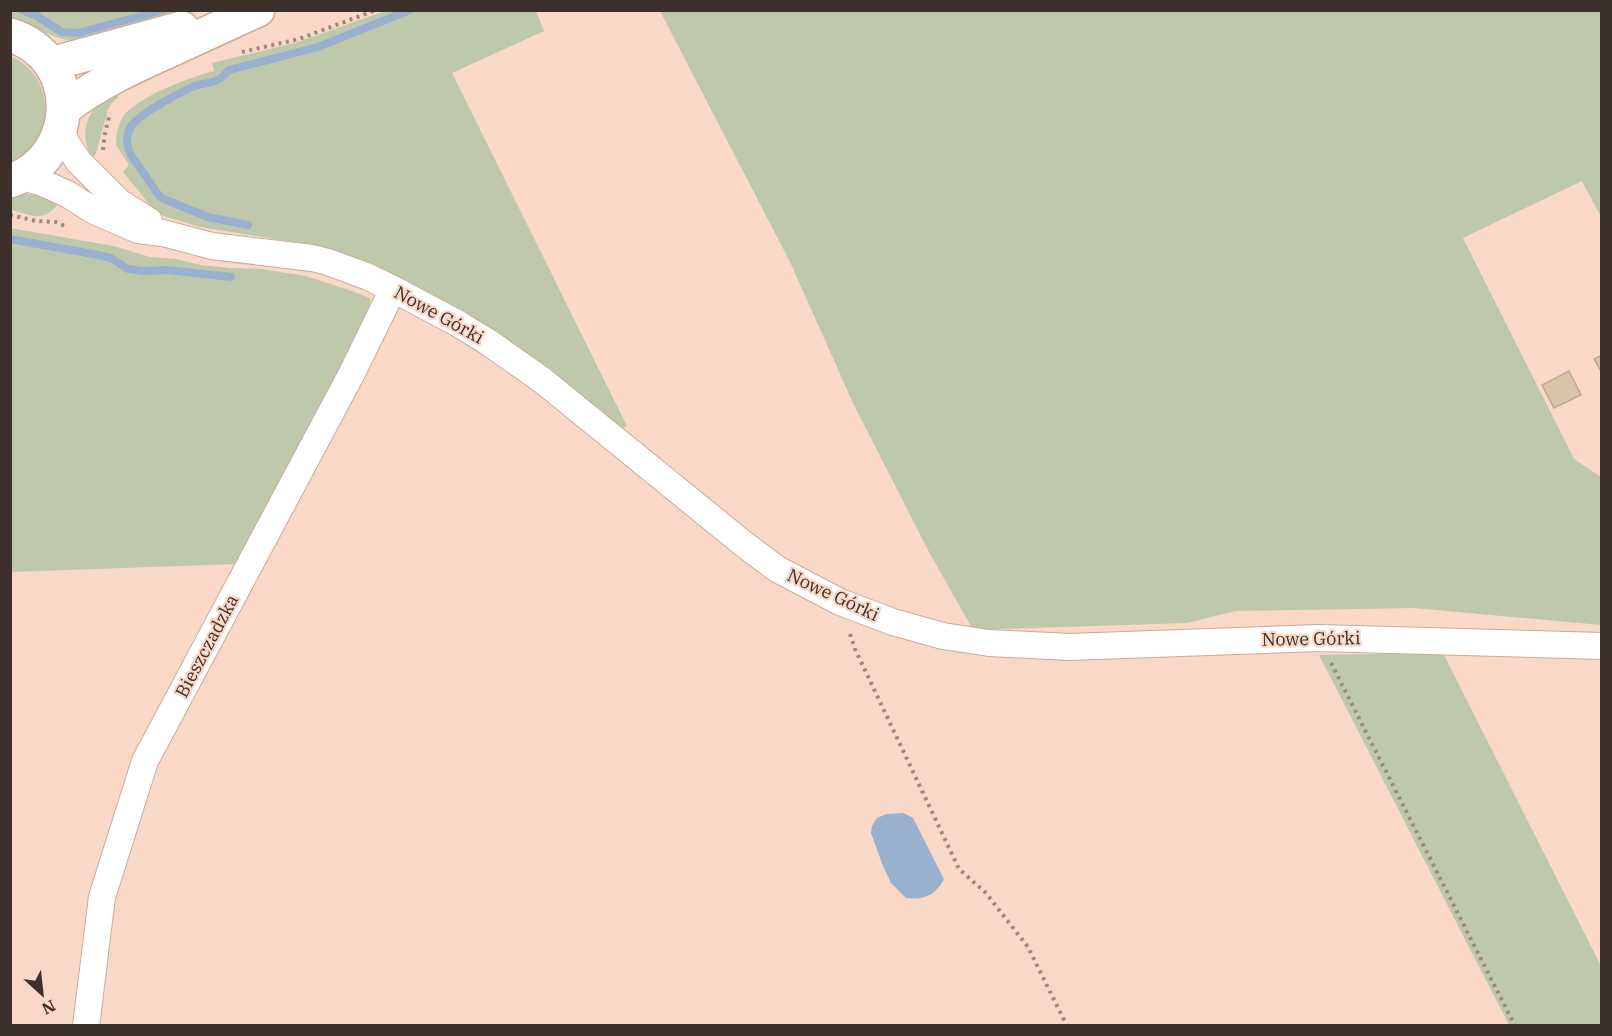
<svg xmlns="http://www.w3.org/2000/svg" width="1612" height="1036" font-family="'IBM Plex Serif',serif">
<rect width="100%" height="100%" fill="#f9d8c7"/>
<!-- green -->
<path fill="#bec9ab" d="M10,11h180l-114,30c-23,-1 -44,-17 -65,-23z
M385,11h151l8,20 -92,42 175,353 -8,5 -129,-102 -84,-48 -37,-19 -52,-16 -117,-19 -43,-13 -34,-42 6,-7 -13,-20c0,-9 2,-19 6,-27 13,-21 69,-41 92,-47l-2,-8 86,-21z
M660,11h941v206l-19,-36 -119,57 111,221 27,18v148l-187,-17 -179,3 -48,12 -214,7 -44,-78 -76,-149 -63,-141z
M10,56c47,20 47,86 1,106z
M110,93l9,4 -8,7 -3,6 -12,43 -4,7c-2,-6 -5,-12 -6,-18 -4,-21 9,-38 24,-49z
M25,194l16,1 18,8c-17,21 -25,12 -48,7v-13z
M10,228l104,18 36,11 26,2 25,6 29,3 31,1 45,7 46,15 18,7 1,14 -134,252 -226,8z
M1443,653l158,313v59h-92l-190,-370z"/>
<!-- water -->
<path fill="#9ab0cf" d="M904,813l9,5 31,61c-9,17 -20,21 -38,19l-15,-15 -8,-17 -12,-33 1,-7 5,-8 9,-4z"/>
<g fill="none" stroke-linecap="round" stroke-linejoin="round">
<!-- stream -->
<path stroke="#9ab0cf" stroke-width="8" d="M22,10l13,5 27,17 16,1 85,-23
M248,225l-40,-8 -44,-18 -4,-2 -29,-42c-4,-9 -6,-17 -1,-27 7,-13 47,-34 62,-41 8,-4 23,-3 30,-10 3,-2 4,-5 7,-7l89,-23 92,-37
M10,239l88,16 13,3 17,11 16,2 23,-1 64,7"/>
</g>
<!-- building -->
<path fill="#d8c4a9" stroke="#bda98f" stroke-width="1.5" d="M1602,355v18l-8,-14z
M1569,371l12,24 -27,13 -12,-23z"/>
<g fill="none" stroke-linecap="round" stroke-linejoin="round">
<defs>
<path id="street" d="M62,129l3,12 14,21 40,40 30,19
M21,177l19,5 12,5 17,8 25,16 44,19 25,3 49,13 100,12 16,4 38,14 27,13 64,34 31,19 54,38 203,165 32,24 63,33 53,20 50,14 46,7 80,4 250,-9 283,8
M86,1026l16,-129 43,-136 207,-388 41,-84"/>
<path id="secondary" d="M10,35c72,22 70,122 0,146
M51,64l131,-36
M64,109c33,-26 71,-43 109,-60 28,-13 56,-26 85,-39"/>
</defs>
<!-- street casing -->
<use href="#street" stroke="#caab9b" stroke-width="28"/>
<!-- secondary casing -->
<use href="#secondary" stroke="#caab9b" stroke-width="36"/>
<!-- path -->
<path stroke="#9e877b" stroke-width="4" stroke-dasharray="3 4.5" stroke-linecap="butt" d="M242,52l57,-13 77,-29
M103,150l2,-17 5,-20
M10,215l26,6 20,1 9,4
M850,634l5,15 104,220 26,23 43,55 39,79
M1331,663l184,363"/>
<!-- street -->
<use href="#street" stroke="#fff" stroke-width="26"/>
<!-- secondary -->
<use href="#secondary" stroke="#fff" stroke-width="33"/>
</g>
<g text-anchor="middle" stroke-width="4.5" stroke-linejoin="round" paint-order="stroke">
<!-- street labels -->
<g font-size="18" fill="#3d302a" stroke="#f9d8c7">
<text transform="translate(439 315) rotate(29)" y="6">Nowe Górki</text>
<text transform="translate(833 595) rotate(25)" y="6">Nowe Górki</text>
<text transform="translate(1311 639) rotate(-1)" y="6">Nowe Górki</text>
<text transform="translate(207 646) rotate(-62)" y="6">Bieszczadzka</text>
</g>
</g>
<!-- border -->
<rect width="1612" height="1036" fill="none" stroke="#3d302a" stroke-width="24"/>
<!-- north arrow -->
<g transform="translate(42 994) rotate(153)" stroke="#f9d8c7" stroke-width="4.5" paint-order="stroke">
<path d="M0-4.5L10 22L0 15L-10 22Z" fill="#3d302a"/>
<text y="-9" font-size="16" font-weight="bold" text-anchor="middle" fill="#3d302a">N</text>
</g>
</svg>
